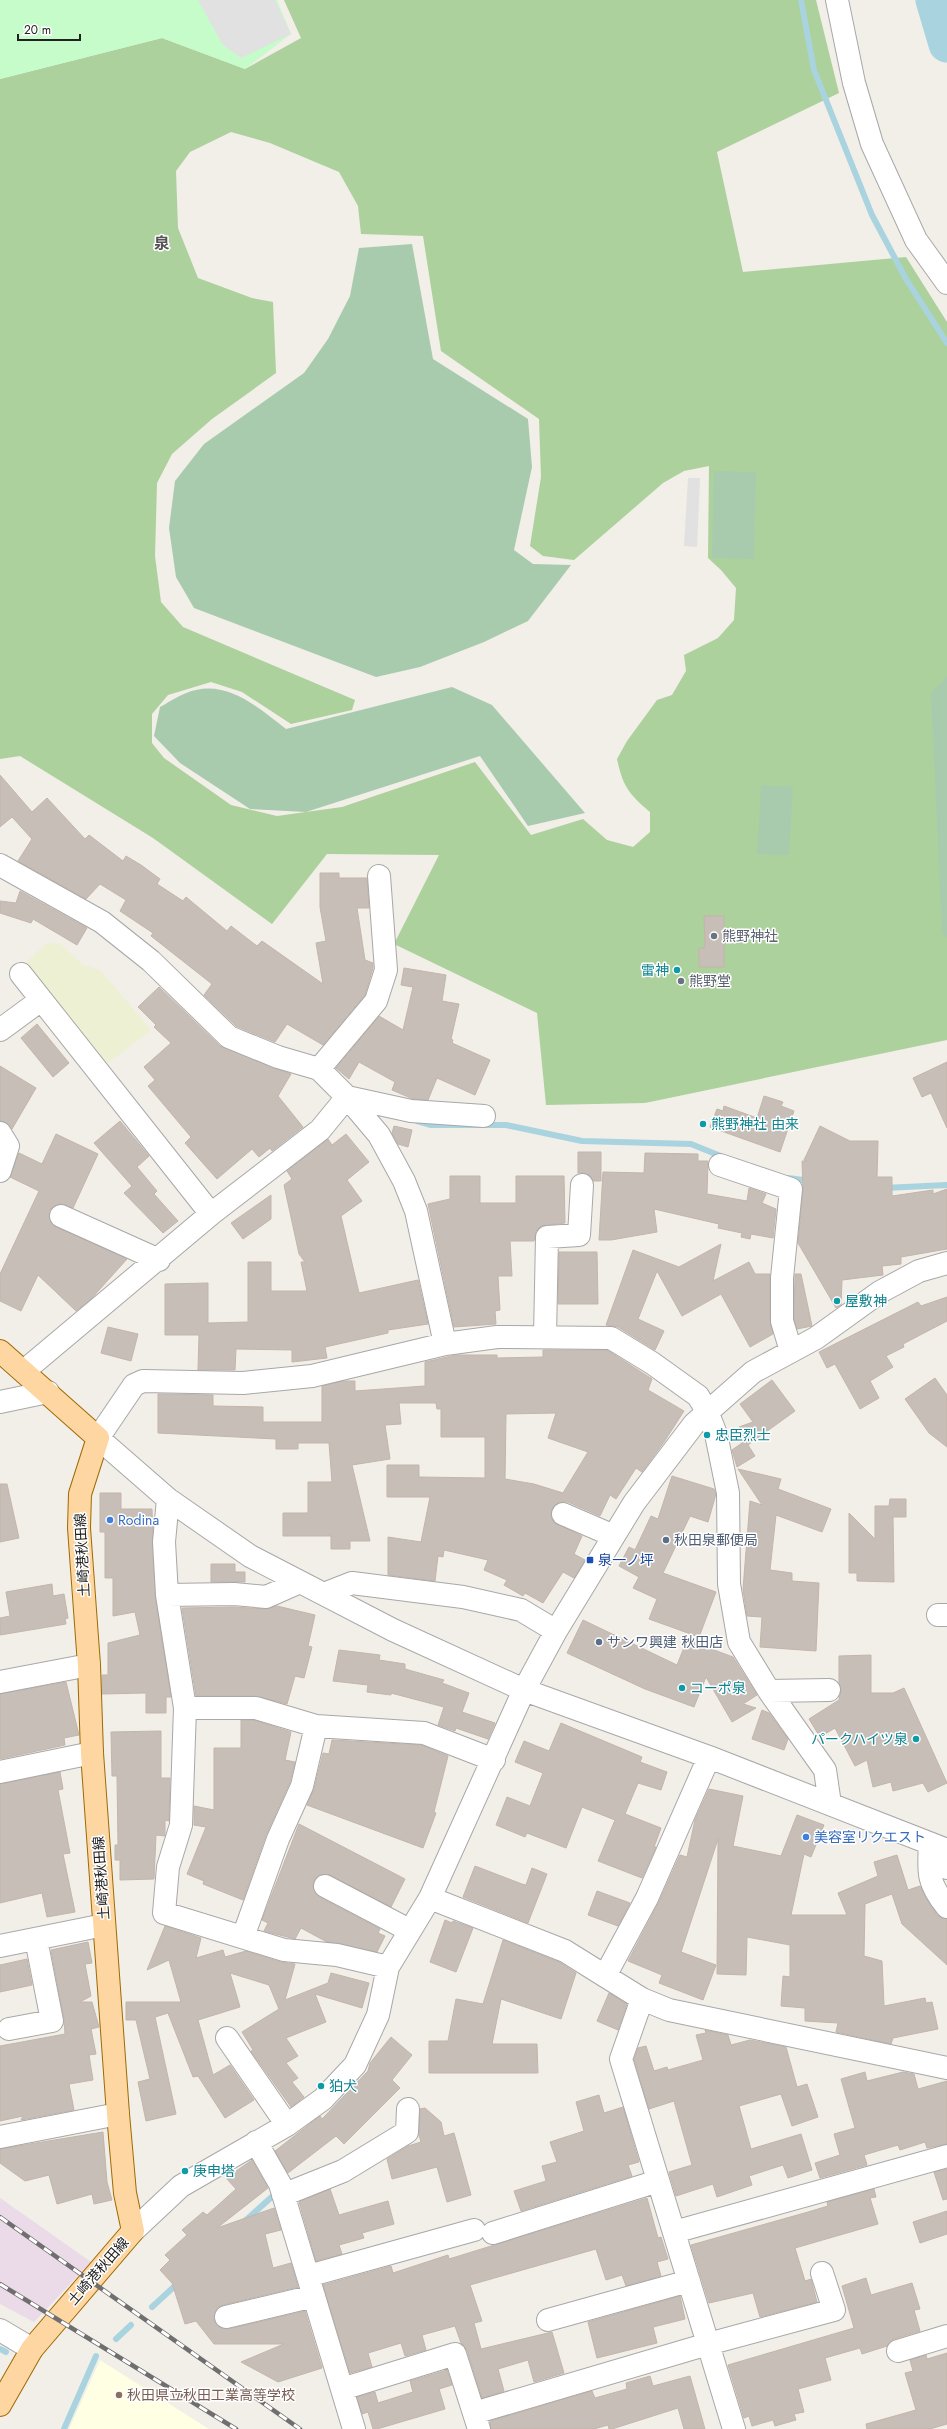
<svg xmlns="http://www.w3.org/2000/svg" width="947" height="2429" font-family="Jost,'Noto Sans JP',sans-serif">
<rect width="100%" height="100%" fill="#f2eee8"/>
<!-- industrial -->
<path fill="#ebdae7" d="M0,2198l91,64 -57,60 -34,-18z"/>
<!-- education -->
<path fill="#ffffe3" d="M100,2360l109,69h-140z"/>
<!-- farmland -->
<path fill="#eef0d3" d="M59,943l24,22 17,5 51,60 -48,37 -81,-101 24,-22z"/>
<!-- forest -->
<path fill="#acd19c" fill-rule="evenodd" d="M284,0h532l23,93 -122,59 26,120 163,-15 41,65v718l-302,63 -99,2 -9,-92 -143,-69 45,-89 -112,-1 -55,70 -119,-86 -133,-82 -20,3v-680l162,-41 83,31 56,-31zM231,132l39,11 69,29 19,34 3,28 62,2 18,115 98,68 2,58 -11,69 13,10 31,4 89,-77 21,-12 25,-5 -1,92 13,12 15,18 -2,32 -16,18 -34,17 2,16 -14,24 -15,5 -30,41 -10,18c6,28 12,35 33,53v20l-17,15 -26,-7 -24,-21 -52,16 -56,-73 -133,45 -65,9 -46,-11 -67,-47 -12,-15v-29l16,-19 43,-13 31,10 49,32 61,-14 3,-10 -172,-73 -22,-25 -6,-46 2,-73 15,-29 40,-35 64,-46 -3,-71 -21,-4 -54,-20 -20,-50 -2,-57 14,-19z"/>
<!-- cemetery -->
<path fill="#a8cbae" d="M412,244l21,115 95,60 4,48 -18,83 19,14 38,1 -43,56 -44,21 -64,25 -44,10 -182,-69 -18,-31 -7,-49 6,-47 29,-37 100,-71 24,-34 22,-43 9,-48z
M714,471l42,1 -2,87 -42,-1z
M947,676v261l-5,-3 -11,-241z
M452,687l40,18 93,108 -57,13 -48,-70 -174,56 -56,-3 -70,-46 -26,-27 6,-29c11,-6 24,-15 36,-17 35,-8 65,20 90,39z
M761,785l32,2 -4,68 -32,-1z"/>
<!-- park -->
<path fill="#c6fbca" d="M0,0h277l14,34 -46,35 -83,-31 -162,41z"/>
<!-- parking -->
<path fill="#e1e1e1" d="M198,0h77l16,34 -50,24 -18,-13z
M688,478h12l-3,69 -13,-1z"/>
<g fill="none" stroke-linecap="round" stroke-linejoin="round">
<!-- stream -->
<path stroke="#a8d3df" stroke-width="6" d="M801,0l13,70 58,145 34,64 41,64
M417,1121l14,4h75l76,16 109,3 32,13
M788,1178l23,3
M884,1188l63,-3
M245,2221l30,-27
M152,2307l26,-24
M116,2339l15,-14
M0,2349l6,3
M64,2429l32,-73"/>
<!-- river -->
<path stroke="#a8d3df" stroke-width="37" d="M934,0l13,44"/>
</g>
<!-- building -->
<path fill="#c7beb7" stroke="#c4b5aa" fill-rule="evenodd" d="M0,775l32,37 15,-14 38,41 4,-4 34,26 3,-5 15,9 19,14 -3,5 26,17 3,-4 41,34 4,-5 26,20 5,-5 61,43 -7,-41 10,-2 -6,-34v-34h19v5h28l2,30h-12l8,52 8,3v5l-8,27 -42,50 -36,-21 -12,18 -39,-16 -32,-31 8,-11 -61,-48 2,-3 -33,-22 6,-11 -26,-16 -14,15 -68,-38 14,-22 -20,-22 -12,10z
M20,891l67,37 -10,17 -44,-26 -2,4 -31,-10v-12l16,2z
M704,916h20v51h-25v-19h5l1,-5z
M404,968l42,7 -4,26 17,3 -8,35 2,1 -1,3 38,17 -15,35 -38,-17 -9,22 -15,-1 -21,-9 3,-8 -36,-20 -10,17 -13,-11 43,-52 24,14 10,-43 -12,-2z
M159,987l61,59 71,28 -13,22 25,31 -31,24 -2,-3 -11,9 -7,-8 -35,30 -32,-36 6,-6 -43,-51 7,-6 -11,-13 27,-24 -17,-16 2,-2 -18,-18z
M37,1024l32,39 -16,14 -32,-39z
M947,1062v66l-16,-35 -9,4 -9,-19z
M0,1066l36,22 -24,41 -6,-7 -6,-1z
M764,1096l19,6 -2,4 13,5 -14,41 -70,-25 7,-18 6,2 1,-5 33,12z
M120,1121l29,35 -12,11 20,24 -3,3 24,27 -15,12 -39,-40 8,-7 -38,-43z
M394,1126l18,4 -4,17 -10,-3 -6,-11z
M820,1126l30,15h28l-1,36h15v19l41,-6v4l14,-5v60l-46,8v7l-19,2 1,9 -41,5 -1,25 -5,3 -38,-65 5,-53 -1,-29h5l-3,-1z
M56,1134l42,20 -25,54 -13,-4 -6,2 -5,5 2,12 5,4 71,32 -36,40 -15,12 -38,-36 -17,36 -21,-10v-27l39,-83 -29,-14 9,-24 23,11z
M346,1134l23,28 -22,18 15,21 -21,15 18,77 59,-13 10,44 -40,6v3l-63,14 2,11 -35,4v-12l-56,-1 -1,21h-37l1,-35h-34v-51l43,-1v40l40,-1v-60h23v29h36l-6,-29h4l-6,-8 -15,-69 8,-6 -5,-8 41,-32 4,6z
M578,1152h23v29h-7l-5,-6 -6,-2h-5z
M645,1153l53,1v7h10l-1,33 40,7 2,-13 17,6 -4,9 14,6 -3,29 -22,-4 -1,5 -9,-2 1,-4 -24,-5 1,-4 -65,-15 3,23 -46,8h-12l4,-68 41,1z
M450,1176h30v27h36v-27h48l1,47 -24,3 -5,5 -2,10h-24l2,35h-14l2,34 -5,1 1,13 -42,3 -26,-123 22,-5z
M271,1195v24l-28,20 -12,-16z
M721,1244l-8,37 36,-19 6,12h15v47l3,13 -23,13 -29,-53 -39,22 -25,-45 -19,48 26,12 -9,19 -37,-23 -12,-2 27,-75 46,17z
M559,1252h38l1,52h-40z
M795,1274h6l11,52 -15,3 -3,-10z
M947,1297v24l-44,23 1,3 -18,9 7,11 -23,14 9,17 -19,11 -25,-45 -8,4 -8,-16 99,-50 3,4z
M108,1327l30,7 -7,27 -30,-8z
M543,1350h64l45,29 -4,11 36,21 -20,31 -22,30 -6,-4 -20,31 -6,-4 -10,21 -32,-14h-7l-9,7 -1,7 2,6 29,14 -8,18 11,6 -11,18 -11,-6 -20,31 -18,-10 -2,3 -19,-11 3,-5 -23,-10 4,-10 -44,-10 -1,7 -5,-1 -3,25 -47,-6v-38l33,5 9,-45h-43v-32h32v12l66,1v-41h-44v-28h-4l-1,-6h-37l2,21 -16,1 5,34 -38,6 18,76h-20v8h-19v-13h-48v-23h25v-31h24l-3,-39h-31v6h-22v-10l-118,-6v-39l55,1v11l50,1v15h59v-36l21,-5h12v10l70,-5v-24l31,-7h41v3l46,-1zM556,1413l-8,25 40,14 -25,41 -29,-9 -29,-5 1,-65z
M935,1378l12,17v52l-18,-14 -24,-34z
M772,1380l23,31 -47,34 7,11 -18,11 -5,-17 13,-9 -6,-14 14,-5 -13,-18z
M738,1469l43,10 -3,10 53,20 -9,23 -46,-17 -6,55 22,3v8l27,2 -3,68 -56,-4 2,-30 -15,-1 -4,-27 7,-88 12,4z
M672,1476l42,13 2,5 -8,28 -18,-6 -27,57 53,19 -17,45 -50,-18 8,-20 -24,-11 6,-11 -20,-11 10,-19 6,3 16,-34 7,3z
M0,1484h7l12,54 -19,4z
M100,1493h21v16h31l3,87 16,101h-5v16h-20v-20l-44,1v-19h6v-32l32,-8 -5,-23 -22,4v-38h-8v-46h-5z
M890,1499h16v18h-13l1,65 -37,-1v-8h-8v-60l26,26v-33h14z
M211,1564h24v8h10v10h-34z
M52,1584l1,12 11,-2 4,24 -3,1 1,5 -66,11v-17l10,-2 -4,-24z
M277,1606l38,9 -7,31 4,1 -8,31 -9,-2 -8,28 -31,-8h-60l-14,-88 52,-1 31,2z
M583,1620l94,45 10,-25 46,17 24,38 -14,9 13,4 -24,14 -26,-45 -12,30 -49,-18 -78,-36z
M339,1650l41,5 -1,5 26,4v5l39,11 -2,3 27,10 -7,19 33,11 -7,16 -32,-11 -1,3 -17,-6 6,-18 -53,-14v2l-24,-3 1,-7 -35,-4z
M871,1655v38h22l11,-5 43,95 -19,9 -5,-9 -30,8 -2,-9 -18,5 -6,-27 -12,6 -20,-38 -15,9 -11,-18 30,-19 2,-10 -2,-7v-27z
M66,1682l13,53 -15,3 1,7 -65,14v-65z
M762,1710l7,3 19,26 -4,11 -32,-11z
M241,1720h13l37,12 -6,28 10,2 -5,20 -24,53 -23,65 -40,-16 1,-3 -17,-7 19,-47 -12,-2v-19l20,4v-62h27z
M561,1723l81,34 -2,5 27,10 -6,18 -23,-7 -13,31 36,14 -7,19h2l-14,31 -44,-17 17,-41 -33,-13 -16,41 -39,-15 -2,4 -29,-12 11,-28 23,9 13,-33 -28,-11 9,-21 25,10z
M161,1731v47h9l-1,43 -4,-1v16l-9,-1 -2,44 -34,1v-20h-5v-15h3l-1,-69h-5l-1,-44z
M332,1740l89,5 27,11 -14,56 2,1 -13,35 -116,-43 7,-16 9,-36 6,1z
M60,1772l3,17 -5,1 12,63 -7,1 12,58 -28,5 -5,-24 -42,10v-119z
M709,1789l34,7 -10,50 48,10 16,-41 27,10 -13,32 -7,-3 -13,61h56l-9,-22 40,-17 -4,-14 23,-7 11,35 12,-4 17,29 10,4v46l-45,-41 -10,-30 -27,10 -1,52 18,5 2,45 41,-8 1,5 6,-1 6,27 -45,9 -2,6 -55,-12 2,-9 -33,-2v-13l-24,-2 2,-30 7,1v-32l-43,-8 -1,38 -29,-1 1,-135 -37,113 35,13 -13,35 -44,-17 3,-8 -34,-14 30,-57 22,-49 7,2 8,-37z
M299,1824l106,55 -14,28 -61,-32h-11l-5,6 -1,6 6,10 61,32 -2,4 7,3 -8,16 -50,-10 -26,-14 -6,11 -31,-8 4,-8 -6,-3z
M475,1866l47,18 4,1 6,-17 15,6 -19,49 -65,-26z
M597,1891l33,12 -12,23 -30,-11z
M445,1920l7,3 1,-2 20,7 -17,44 -26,-10z
M165,1926l36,12 -5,20 27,-8 2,7 21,-6 34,11 15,2 -10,36 43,-17 3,-10 38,10 -7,25 -47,-14 11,28 -40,16 12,18 -12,7 12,15 -6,4 12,15 -13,10 -40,-56 2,-1 -11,-18 37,-23 -10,-24 -39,-12 10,34 -42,13 15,55 17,-10 24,35 -29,18 -27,-42 -5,1 -25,-64 -13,4 21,97 -30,7 -8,-39 12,-3 -14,-59h-10v-18h55l-12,-42 -22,10z
M503,1940l56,22 17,11 -15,46 -60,-20 -9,45h45l1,29h-109v-32h19l8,-42 27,5z
M88,1942l4,21 -7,1 6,32 -11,6h12l7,25 -8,2 5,25 -7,1 4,25 -24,4 5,26 -53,10 2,-4 -23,5v-75l65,-12 -1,-15 -13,-69z
M27,1959l5,26 -32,7v-27z
M609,1993l18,11 -9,26 -21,-9z
M705,2030l23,5 3,10 19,-5 36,7 11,40 10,-3 11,33 -26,9 -11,-32 -42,12 12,43 50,-15 11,36 -24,8 -5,-13 -34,11 3,9 -35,12 -4,-13 -37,12 -7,-24 23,-7 -18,-64 -25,8 -15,-50 4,-11 8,-2 8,25 13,-4 1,3 35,-10 -7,-25 10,-2z
M391,2037l21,18 -20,25 8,8 -56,56 -8,-8 -48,37 -13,-22 45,-35 2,3 46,-48 2,-8z
M865,2072l2,9 36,-9 11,2 4,15 29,-8v63l-20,4 -2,-6 -25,8 -2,-5 -34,10 3,10 -47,13 -5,-15 25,-8 -6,-21 21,-6 -14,-49z
M599,2095l5,18 19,-6 16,55 -11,3 4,11 -111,35 -7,-20 32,-10 -4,-15 15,-4 -7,-20 34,-11 -8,-29z
M425,2108l16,14 3,14 10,-3 17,62 -24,7 -10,-35 -45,12 -5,-20 21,-13 13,-4 -2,-7 1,-26z
M103,2132l4,50 5,18 -18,4 -2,-10 -35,10 -8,-29 -24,6 -25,-18v-14z
M252,2160l16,28 -51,40 57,-20 7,22 -16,4 8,34 18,-5 7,24 -75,18 -6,3 -3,12 3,6 12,3 76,-18 17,57 -44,14 -37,-20 43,-18h-70l-18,-23 -11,3 -13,-41 -12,-13 10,-10 -5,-5 22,-20 -5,-5 21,-18 4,3 29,-26 -10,-11z
M947,2169v30l-4,1 -9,-28z
M330,2189l9,26 49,-14 6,23 -32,9 2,5 -25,7 3,9 -26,7 -17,-59z
M874,2189l2,8 -6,1 8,26 -83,24 10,33 6,-2 6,23 -57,15 -7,-24 -44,10 -18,-58 117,-33 20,-6 -1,-4z
M647,2198l11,40 3,-1 7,22 -11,3 4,14 -35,10 -4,-11 -16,5 -10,-31 -126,36 12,36 -8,2 7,26 71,-17 12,41 -30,9 -6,-22 -30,9 6,22 -22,7 -15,-48 -6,-7 -6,-17 -33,9 4,15 -21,6 -4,-13 -33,10 4,14 -22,6 -27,-88 68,-19 2,7 55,-18 1,4z
M947,2211v23l-27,9 -7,-21z
M866,2278l5,17 41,-12 8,26 -6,1 6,21 -26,8 -7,7 -25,8 -2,-6 -35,10 6,22 -33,9 6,23 -10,2 2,6 -21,6 -2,-6 -21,6 -3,-10 -5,2 -16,-53 126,-37 -12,-42z
M680,2296l5,23 -32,8 4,16 -60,15 -9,-36z
M947,2353v71l-17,5h-63l-1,-5 50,-14 -11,-37 8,-2 -3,-11 16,-5 1,4z
M447,2370l5,15 -13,4 6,20 -68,20h-4l-5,-17 -6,2 -5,-17 18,-5 3,11 35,-11 -3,-11z
M650,2376l3,10 37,-10 15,53h-21l-6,-21 -66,21h-3l-1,-4 -14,4h-103l-1,-8 102,-30 3,7 32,-9 -1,-6z"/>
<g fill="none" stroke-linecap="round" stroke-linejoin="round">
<defs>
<path id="minor" d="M837,0l17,83 18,61 44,96 31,43
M0,865l102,57 49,39 78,76 49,20 41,12 28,28 -27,33 -109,84 -187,157
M21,974l190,240
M0,1030l41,-30
M319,1069l57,-68 10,-31 -7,-94
M0,1133l8,13 -8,25
M720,1165l71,24 -9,89v43l9,30
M61,1216l98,44
M545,1337l2,-100 32,-2 3,-50
M445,1344l-29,-133 -12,-30 -25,-46 -32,-38 64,14 73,5
M0,1402l48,-10
M168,1499l-4,43 3,53 18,113 -4,117 -13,42 -4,46 120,37 53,5 51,12
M563,1514l51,22
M324,1594l28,-11 111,14 58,13 35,21
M167,1595l67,-1 32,3 34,-15
M938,1615h9
M0,1682l89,-17
M769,1691l60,-1
M185,1708h71l60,18 108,7 70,27
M709,1757l-62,141 -42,78 37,23 27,11 278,58
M0,1772l92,-19
M830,1804l-5,-34 -56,-79 -30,-49 -10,-58 -1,-91 -12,-59 -9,-23 -9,-15 -46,-33 -41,-25 -114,-1 -52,7 -133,32 -69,7 -100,-2 -9,4 -36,53 70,61 82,57 143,74 131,60 185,67 238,93
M930,1844c-2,29 -2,40 17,63
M930,1844l17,24
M325,1886l84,44
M430,1898l135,53 40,25
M243,1937l35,-98 24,-53 14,-60
M0,1946l104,-21
M642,1999l-21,60 113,370
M9,2029l43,-8 -16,-82
M227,2038l60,87
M0,2137l118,-23
M256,2142l24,42 74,245
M283,2195l60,-24 64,-39 1,-23
M133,2231l48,-45 106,-61 36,-26 32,-34 23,-50 10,-48 42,-69 94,-208 32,-59 78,-128 60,-79 59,-52 63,-34 64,-46 39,-21 28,-8
M674,2232l273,-76
M493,2233l165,-52
M308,2276l166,-46
M226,2317l88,-21
M548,2320l141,-39
M0,2330l32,19
M898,2351l49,-15
M342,2389l113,-35 24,75
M474,2413l234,-69 126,-34 -12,-37"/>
<path id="major" d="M0,1351l98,87 -18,56 -1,34 10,137 3,88 26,361 7,79 8,38 -101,118 -32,56"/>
</defs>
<!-- minor casing -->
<use href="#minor" stroke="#a8a8a8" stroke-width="24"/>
<!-- major casing -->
<use href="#major" stroke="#9e6a00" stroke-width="24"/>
<!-- minor -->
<use href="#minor" stroke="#fff" stroke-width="22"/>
<!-- major -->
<use href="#major" stroke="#fdd6a1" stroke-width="22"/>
<defs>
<path id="rail" d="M0,2217l300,212
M0,2284l236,145"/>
</defs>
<!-- rail casing -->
<use href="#rail" stroke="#6f6f6f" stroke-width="4.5"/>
<!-- rail -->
<use href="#rail" stroke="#fff" stroke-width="3" stroke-dasharray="9" stroke-linecap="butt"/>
</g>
<!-- markers -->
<g fill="#6b7280" stroke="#fff" stroke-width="1.5">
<circle cx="714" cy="936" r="4"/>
<circle cx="681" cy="981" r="4"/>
</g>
<g fill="#0f9aa8" stroke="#fff" stroke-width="1.5">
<circle cx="677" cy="970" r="4"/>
<circle cx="703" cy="1124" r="4"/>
<circle cx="837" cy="1301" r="4"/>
<circle cx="707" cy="1435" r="4"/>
<circle cx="682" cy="1688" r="4"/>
<circle cx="916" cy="1739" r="4"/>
<circle cx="321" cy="2086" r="4"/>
<circle cx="185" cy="2171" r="4"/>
</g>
<g fill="#3f7fe0" stroke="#fff" stroke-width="1.5">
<circle cx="110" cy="1520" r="4"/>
<circle cx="806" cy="1837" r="4"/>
</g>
<g fill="#5c6f8a" stroke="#fff" stroke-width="1.5">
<circle cx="666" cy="1540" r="4"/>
<circle cx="599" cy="1642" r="4"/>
</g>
<rect fill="#1a4fb4" stroke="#fff" stroke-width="1.5" x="586" y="1556" width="8" height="8" rx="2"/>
<circle fill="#8d6e63" stroke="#fff" stroke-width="1.5" cx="119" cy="2395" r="4"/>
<g text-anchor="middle" stroke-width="3" stroke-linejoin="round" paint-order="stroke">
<!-- worship labels -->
<g font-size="14" fill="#5b616d" stroke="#fff" text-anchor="start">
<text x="722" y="941">熊野神社</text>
<text x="689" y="986">熊野堂</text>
</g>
<!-- culture labels -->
<g font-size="14" fill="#0d838f" stroke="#fff" text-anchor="start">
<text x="669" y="975" text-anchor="end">雷神</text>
<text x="711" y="1129">熊野神社 由来</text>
<text x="845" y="1306">屋敷神</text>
<text x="715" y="1440">忠臣烈士</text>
<text x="690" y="1693">コーポ泉</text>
<text x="908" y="1744" text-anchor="end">パークハイツ泉</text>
<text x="329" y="2091">狛犬</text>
<text x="193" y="2176">庚申塔</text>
</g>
<!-- shop labels -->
<g font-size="14" fill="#366cbe" stroke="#fff" text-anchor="start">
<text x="118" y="1525">Rodina</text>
<text x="814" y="1842">美容室リクエスト</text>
</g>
<!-- service labels -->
<g font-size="14" fill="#4e5e75" stroke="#fff" text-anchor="start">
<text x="674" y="1545">秋田泉郵便局</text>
<text x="607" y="1647">サンワ興建 秋田店</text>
</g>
<!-- street labels -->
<g font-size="14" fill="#212121" stroke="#fff">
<text transform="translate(82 1555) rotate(-93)" y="5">土崎港秋田線</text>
<text transform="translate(101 1878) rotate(-94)" y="5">土崎港秋田線</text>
<text transform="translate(98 2271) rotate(-49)" y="5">土崎港秋田線</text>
</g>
<!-- transit labels -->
<g font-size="14" fill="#164399" stroke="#fff" text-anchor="start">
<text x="598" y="1565">泉一ノ坪</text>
</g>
<!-- education labels -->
<g font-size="14" fill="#785e54" stroke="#fff" text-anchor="start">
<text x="127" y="2400">秋田県立秋田工業高等学校</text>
</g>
<!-- quarter labels -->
<g font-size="16" font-weight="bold" fill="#545454" stroke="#fff">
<text x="162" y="249">泉</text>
</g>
</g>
<!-- scale -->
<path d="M18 34v6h62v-6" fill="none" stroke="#212121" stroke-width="2"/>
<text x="24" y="34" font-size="12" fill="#212121" stroke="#ffffff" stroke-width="3" paint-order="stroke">20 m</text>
</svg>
